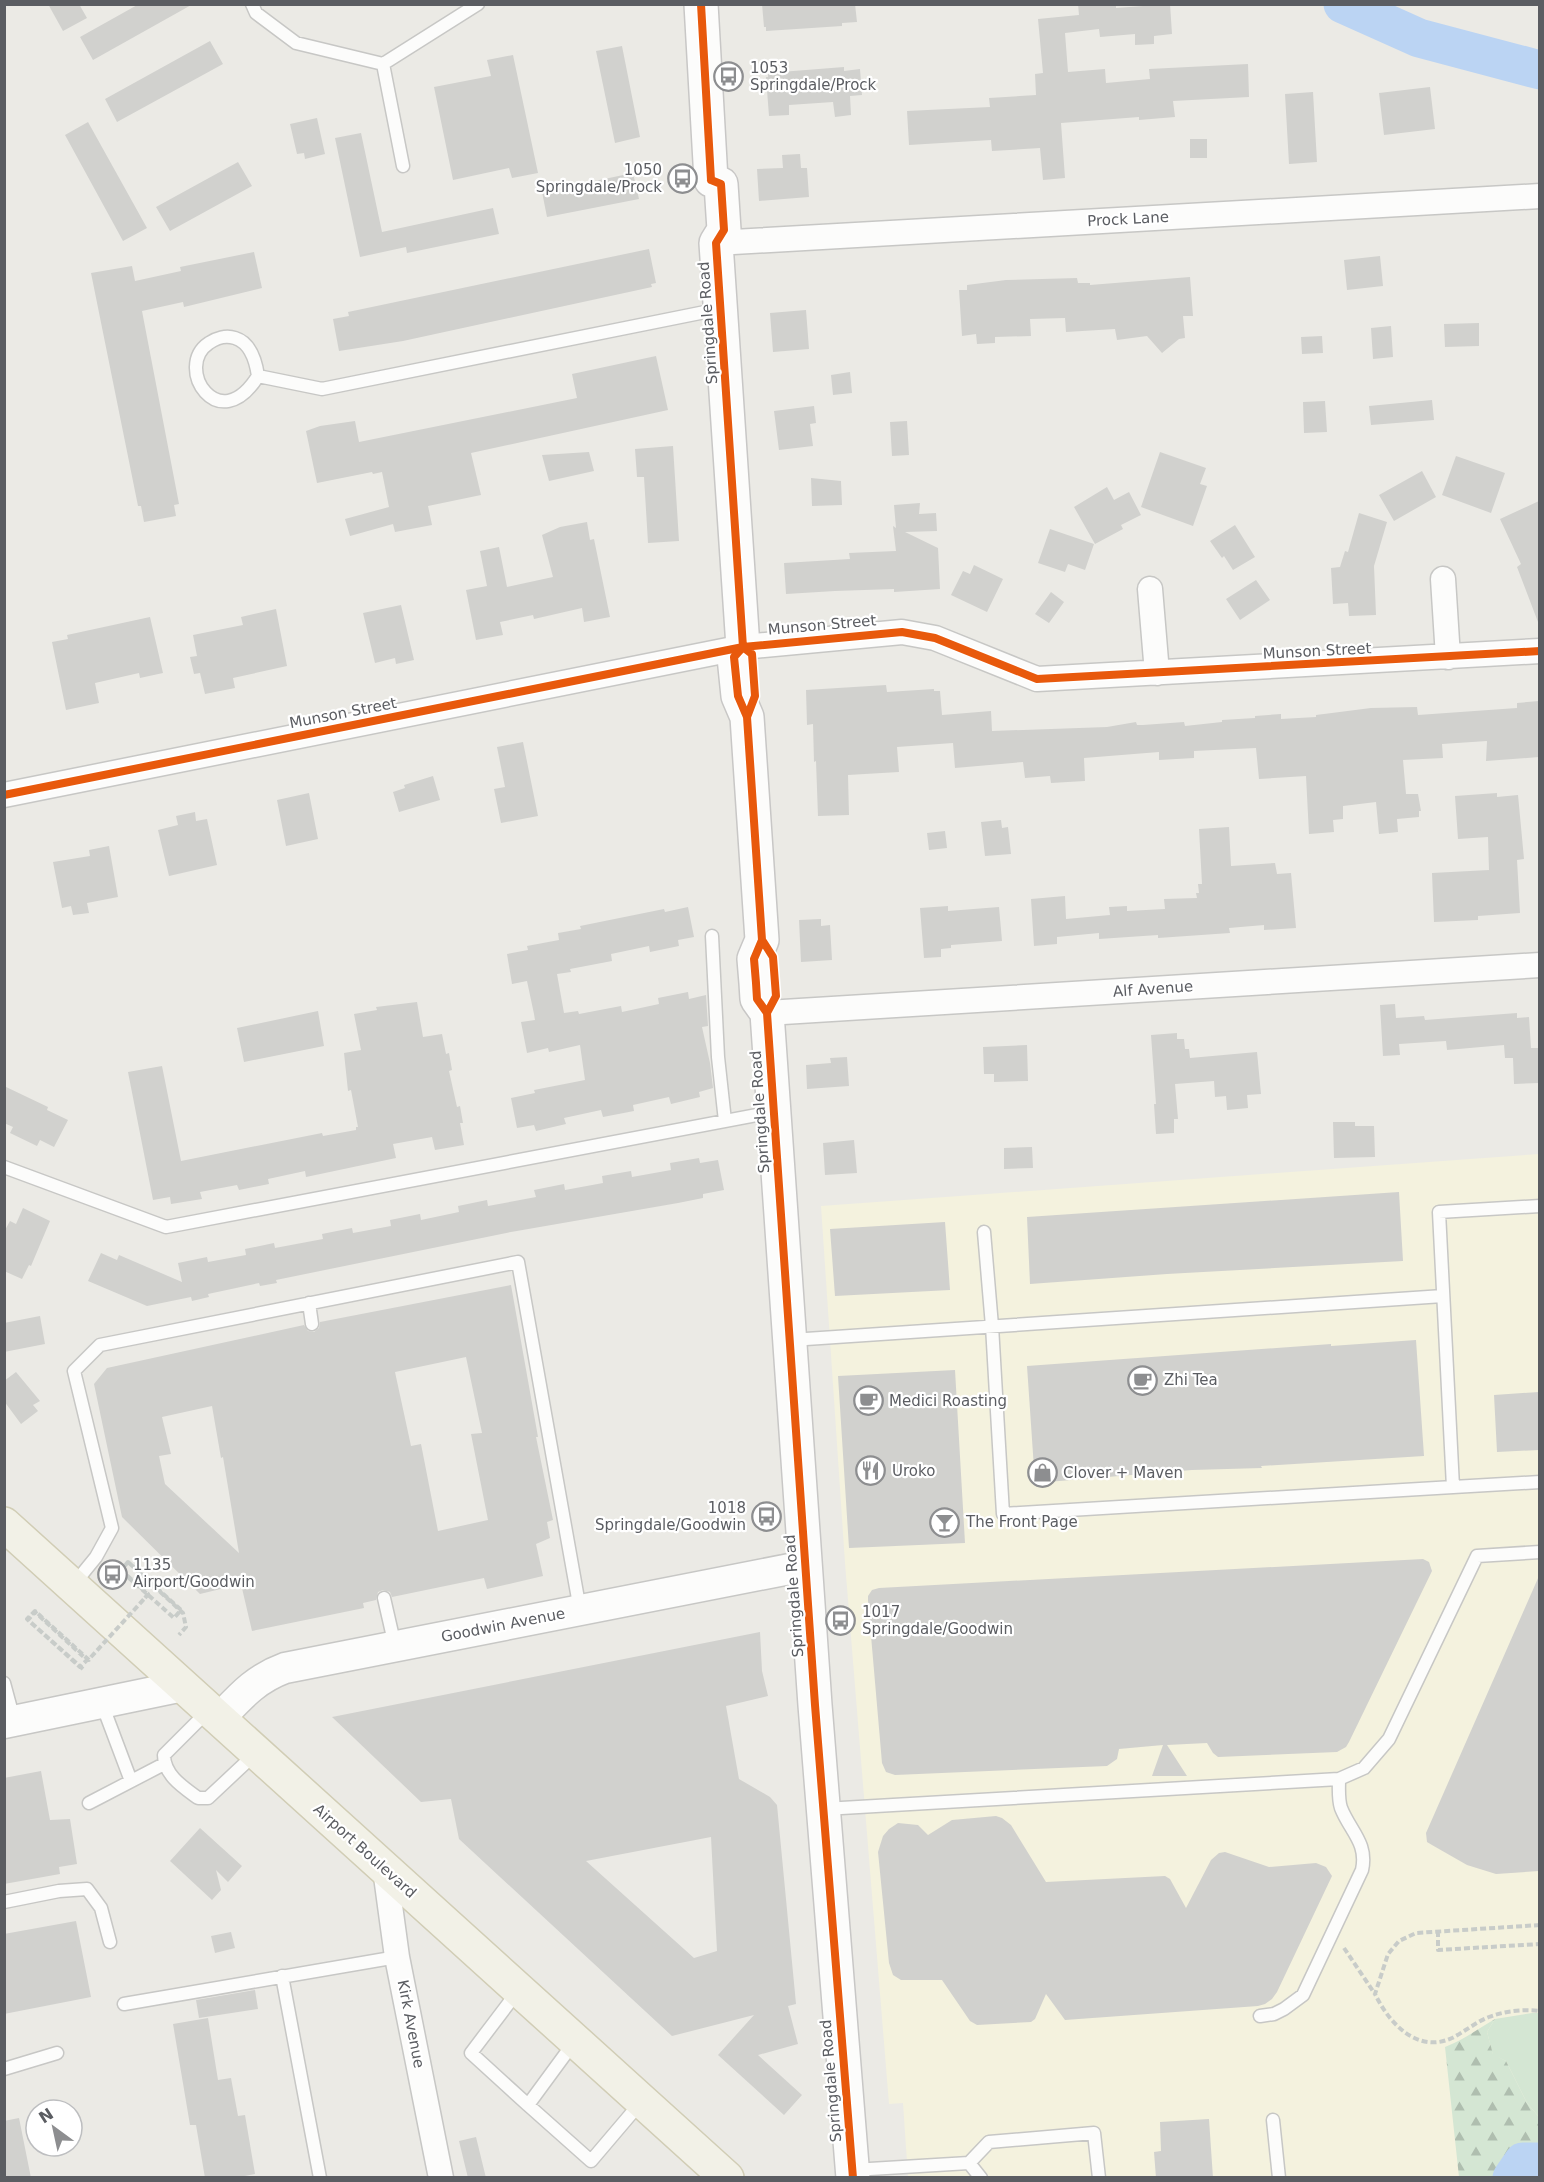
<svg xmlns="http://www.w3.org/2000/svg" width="1544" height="2182" font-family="'DejaVu Sans',sans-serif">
<defs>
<pattern id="forest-firs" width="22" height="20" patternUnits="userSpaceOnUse" patternTransform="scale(1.5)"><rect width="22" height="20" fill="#d4e6d3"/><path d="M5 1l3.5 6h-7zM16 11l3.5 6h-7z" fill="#afbeaf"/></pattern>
</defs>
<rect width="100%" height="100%" fill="#ebeae5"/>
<!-- commercial -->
<path fill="#f4f2de" d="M1539,1154v1023h-631l-5,-74 -14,1 -44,-541 -24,-357z"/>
<!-- grass -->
<path fill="#d4e6d3" d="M1532,2013h7v104l-12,-14 -21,-42 -13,-6 -6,-23 8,-13z"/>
<!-- forest -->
<path fill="url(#forest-firs)" d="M1495,2019l-8,13 6,22 13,7 21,42 12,14v60h-80l-14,-130c18,-7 33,-18 50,-28z"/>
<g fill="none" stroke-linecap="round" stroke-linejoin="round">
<!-- river -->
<path stroke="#bbd4f3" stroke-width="39" d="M1343,4l76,34 121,32
M1512,2178l11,-16h17"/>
</g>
<!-- building -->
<path fill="#d1d1ce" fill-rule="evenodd" d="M48,4h31l8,14 -24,13z
M139,4h54l-100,56 -13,-23z
M762,4h93l2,18 -15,1v3l-76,5v-4h-2z
M1078,4h38v4l54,-4 2,30 -18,2v8l-19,1v-11l-35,3 -1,-8 -34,4 3,39 37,-3 1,14 44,-4 -1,-10 99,-5 1,33 -76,4 2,16 -36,3v-3l-78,6 4,55 -22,2 -3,-32 -48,3 -1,-11 -82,5 -2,-34 83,-4 -1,-9 47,-3 -1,-21 8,-1 -5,-54 41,-4z
M210,41l13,23 -106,58 -12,-23z
M622,46l18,91 -25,6 -19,-92z
M513,55l25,118 -26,5 -3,-10 -56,12 -19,-93 57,-11 -4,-16z
M844,67v4l16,-2 2,26 -12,1 1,19 -16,2 -2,-15 -44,3v10l-20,1 -3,-39h2v-4z
M1430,87l5,42 -51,6 -5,-42z
M1313,92l4,70 -28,2 -4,-70z
M317,118l8,36 -20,5 -1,-6 -7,1 -7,-30z
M88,122l59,106 -24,13 -58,-106z
M361,133l21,99 111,-24 6,26 -92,19 -1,-6 -46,10 -25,-119z
M1190,139h17v19h-17z
M800,154l1,14h6l2,29 -50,4 -2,-32 26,-1 -1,-13z
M238,162l14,24 -82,45 -14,-24z
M633,173l6,26 -92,18 -5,-25z
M649,249l7,34 -5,1 1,3 -249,54 -64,10 -6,-32 16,-3 -1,-4z
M254,252l8,36 -78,19 -1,-5 -41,9 37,193 -5,1 2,11 -32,6 -3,-16h-3l-47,-233 41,-7 3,15 46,-10 -1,-4z
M1380,256l3,30 -36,4 -3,-30z
M1190,277l3,39h-10l2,22 -6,1 -17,14 -15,-17 -30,4 -2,-11 -49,3 -1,-14 -35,1 1,17 -36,1v6l-18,1 -1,-10 -14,2 -3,-46h8v-5l39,-5 71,-2 1,5h12v2z
M806,310l3,39 -36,3 -3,-39z
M1479,323v23l-34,1 -1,-23z
M1391,326l2,31 -20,2 -2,-31z
M1322,336l1,17 -21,1 -1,-17z
M656,356l12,54 -197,43 10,42 -53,11 4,19 -37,7 -2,-8 -43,12 -5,-17 44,-12 -7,-35 -9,2 -1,-2 -55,11 -11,-52 14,-5 35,-5 4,21 218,-44 -5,-24z
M850,372l2,21 -19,2 -2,-20z
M1432,400l2,20 -63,5 -2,-19z
M1325,401l2,31 -23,1 -1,-31z
M814,406l2,17 -6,1 3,22 -34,4 -5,-39z
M907,421l2,34 -17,1 -2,-34z
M673,446l6,95 -31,2 -4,-66h-7l-2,-28z
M589,452l5,19 -45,10 -7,-26z
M1160,452l46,16 -6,16 7,2 -14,40 -52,-19z
M1456,456l49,17 -14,40 -49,-18z
M1422,471l14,26 -42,24 -15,-26z
M811,478l30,3 1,24 -30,1z
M1107,487l7,13 15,-8 12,23 -20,10 2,4 -28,15 -21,-37z
M1539,501v121h-1l-21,-55 4,-3 -21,-45z
M920,503l-1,11 17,-1 1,18 -32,1 33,16 2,41 -46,3v-3l-59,2 -49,3 -2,-31 66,-4 -1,-6 47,-2 -3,-25 3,2 -2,-23z
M1359,513l28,9 -13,44 2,49 -27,1 -1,-13 -15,1 -2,-36 9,-1 5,-16 3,1z
M587,522l3,18 4,-1 16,78 -26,5 -2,-14 -48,11 -1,-4 -33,7 3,13 -27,5 -10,-50 21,-4 -7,-35 19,-4 8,40 46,-10 -11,-42 18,-8z
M1235,525l20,32 -22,13 -9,-14 -2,2 -12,-17z
M1050,529l44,15 -9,26 -17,-6 -3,8 -27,-9z
M974,565l29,14 -16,33 -36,-17 12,-24 7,3z
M1256,580l14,20 -30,20 -14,-21z
M1051,592l13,10 -15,21 -14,-9z
M401,605l13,55 -18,4 -1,-6 -20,5 -12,-50z
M276,609l11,57 -54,12 2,10 -30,6 -5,-21 -6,1 -4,-17 7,-1 -4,-21 50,-10 -2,-8z
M150,617l13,56 -23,5 -1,-5 -44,10 4,20 -33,7 -14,-68 16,-3 -1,-4z
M886,685l1,7 47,-3v2h6l2,24 49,-4 1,20 115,-4 29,-5 1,3h6l41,-3 1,4 37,-4v-2l33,-2v-2l26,-2v5l35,-2v-2l55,-7 46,-1 1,8 99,-7v-5l22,-2v56l-53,4 1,-20 -45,3 1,14 -40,2 3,34h12l3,17h-2v6l-22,2 1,13 -19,2 -3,-32 -33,4v13l-10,1 1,12 -25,2 -3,-58 -47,3 -3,-31 -62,3v7l-35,2v-8l-75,6 1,23 -34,2 -1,-7 -25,2 -2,-16 -68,6 -2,-25 -56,4 2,25 -51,3 1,40 -31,1 -2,-55 -2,1 -1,-38 -6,1 -1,-35z
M523,742l15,74 -37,7 -7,-34 11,-2 -8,-40z
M433,776l7,24 -41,12 -6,-20 12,-4 -1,-3z
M309,793l9,46 -32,7 -9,-46z
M1497,793v4l21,-2 6,64 -7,1 3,53 -42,3v4l-44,2 -2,-49 57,-3 -1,-33 -30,2 -3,-43z
M195,812l1,9 11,-2 10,46 -48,11 -11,-46 20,-5 -2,-9z
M1001,820l1,8 6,-1 3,27 -26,2 -4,-34z
M1229,827l2,39 44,-3 2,11 14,-1 5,55 -32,2v-5l-35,3 1,5 -72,5v-3l-59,4v-6l-42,4v7l-23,2 -3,-47 34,-3 1,23 44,-4 -1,-8 18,-1v5l38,-2 -1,-10 33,-1 -1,-5h3l-1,-9h4l-3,-55z
M945,831l2,17 -18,2 -2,-17z
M109,846l9,51 -31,6 2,10 -16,2 -2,-9 -9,2 -9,-46 37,-6 -1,-6z
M948,906v5l51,-4 3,34 -51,4v3l-10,1v8l-17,1 -4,-50z
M688,907l6,30 -16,3 1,6 -29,6 -1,-6 -38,8 1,7 -42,8 1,3 -14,2 7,39 14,-2 1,3 42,-8 1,6 37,-8 -1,-6 30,-6 1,7 17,-4 2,31 -6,1 8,36 3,25 -14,4 1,5 -29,7 -2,-7 -36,8 1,6 -31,6 -2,-7 -37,8 2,6 -30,7 -2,-6 -17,3 -6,-30 24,-5 -1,-3 51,-10 -5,-35 -31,7 -1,-4 -21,5 -6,-31 14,-2 -1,-6 -7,-33 -15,3 -5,-30 21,-4 -1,-4 32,-6 -1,-7 23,-4 -1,-3 84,-17 1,3z
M821,919v7l9,-1 2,35 -31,2 -2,-42z
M417,1002l6,35 19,-3 4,20 3,-1 3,17 -3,1 8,36 3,-1 3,17h-3l4,22 -29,5 -3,-13 -39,7 3,14 -90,19 -1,-6 -37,8 1,5 -30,6 -2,-5 -37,7 2,7 -31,5 -1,-7 -17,3 -25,-128 34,-6 19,95 141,-28 1,3 33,-6v-3h2l-7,-37 -3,1 -4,-38 17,-3 -7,-36 23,-4 -1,-3z
M1395,1004l1,14 28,-2 1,4 92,-7v5l12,-1 2,31h8v35l-25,1 -1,-26h-8l-1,-13 -57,5 -1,-9 -47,3 1,11 -17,1 -3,-51z
M318,1011l6,35 -80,16 -7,-34z
M1177,1033v6h7l1,10h4l1,9 67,-6 4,42 -14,1 1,13 -21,2 -1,-14 -11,1 -1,-16 -39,3 3,35h-4v14l-18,1 -2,-30h2l-5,-69z
M1027,1045l1,36 -34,1v-8h-10l-1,-27z
M847,1057l2,29 -42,3 -1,-24 25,-2 -1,-5z
M4,1086l44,21 -1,3 21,10 -14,27 -14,-7 -3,6 -27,-13 3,-6 -9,-4z
M1333,1122h22v4h19l1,31 -41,1z
M854,1140l3,33 -32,2 -2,-32z
M1032,1147l1,21 -29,1v-21z
M699,1158l1,5 18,-3 6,30 -21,4v4l-25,5 -167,29 -235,48 1,3 -17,3 -1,-3 -51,11 1,3 -17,4 -1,-4 -44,9 -59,-25 13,-28 16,7 2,-5 63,27 -4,-19 29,-6 1,5 38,-7 -1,-6 29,-6 1,5 48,-9 -1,-5 30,-6 1,5 38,-7 -1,-6 30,-6 1,6 38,-8 -1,-6 29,-6 1,6 48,-9 -2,-7 30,-6 1,6 38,-7 -1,-7 29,-5 1,6 39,-7 -1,-7z
M1399,1192l4,69 -236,13 -137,10 -3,-67z
M23,1208l27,13 -19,45 -2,-1 -7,14 -18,-8v-39l6,-11 6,3z
M945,1222l5,68 -115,6 -5,-67z
M511,1285l27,152h-2l17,83 -6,2 3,16 -14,6 7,32 -56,13 -3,-11 -92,19 -2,-5 -7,-2 -5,2 -2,8 -13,3 1,5 -112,23 -11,-47 -41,10 -78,-77 -28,-133 13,-16 197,-43 4,6 6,1 5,-4 1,-6zM466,1357l16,76 -11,1 17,86 -50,11 -17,-87 -10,2 -16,-74zM212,1406l9,52 2,-1 16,96 -74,-69 -6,-28 12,-2 -9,-37z
M40,1316l5,28 -41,8v-29z
M1416,1340l8,116 -163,10 1,2 -70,2 -157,13 -8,-117 304,-22v2z
M955,1370l10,173 -116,5 -11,-172z
M16,1372l24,29 -7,4 5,6 -17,13 -17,-23v-20z
M1539,1392v58l-42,2 -3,-57z
M1423,1559l6,3 3,9 -83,171 -3,5 -9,5 -119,5 -5,-4 -6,-10 -40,2 20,31h-35l11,-31 -44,4 -2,10 -10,7 -212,9 -9,-3 -4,-9 -14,-162v-5l4,-6 7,-2z
M1539,1576v295l-43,3 -29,-9 -35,-20 -5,-3 -1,-9z
M760,1632l2,39 6,25 -42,10 13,73 31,18 7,8 19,199 -8,2 10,38 -40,11 44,40 -18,20 -66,-60 36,-40 -82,21 -213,-197 -8,-40 -30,3 -89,-85zM711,1837l6,114 -23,7 -108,-97z
M41,1771l9,49 20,-1 7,45 -18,3 1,7 -56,10v-106z
M996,1816l6,2 9,7 35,57 119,-6 5,3 16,29 25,-48 8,-7 6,-1 44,15 47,-4 10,4 6,9 -55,116 -5,7 -7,5 -7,2 -193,14 -19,-26 -11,25 -4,3 -54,3 -7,-4 -28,-41h-41l-8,-5 -4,-12 -11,-111 5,-16 6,-7 9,-6 20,2 10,10 24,-15z
M200,1828l42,38 -14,16 -12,-12 5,20 -9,10 -42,-39z
M76,1921l15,76 -87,17v-80z
M231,1932l4,16 -20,5 -4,-17z
M255,1990l3,19 -59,9 -3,-18z
M208,2018l10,62 13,-2 7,38 7,-1 10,59 -21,4h-29l-9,-53h-6l-17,-101z
M19,2118l12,60h-27v-57z
M1209,2119l4,59h-57l-2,-26 7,-1 -1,-29z
M476,2137l10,41h-18l-9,-37z"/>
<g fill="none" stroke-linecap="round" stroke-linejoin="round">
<defs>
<path id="service" d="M252,4l4,9 40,30 87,21 95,-60
M383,64l20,102
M258,376c-39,63 -85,-9 -49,-33 7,-5 17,-8 26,-5 16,5 21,24 23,38l64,13 398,-80
M712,936l6,121 7,64
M4,1167l162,60 607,-115
M1540,1206l-101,6 14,275 87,-5
M984,1232l8,94 11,188 450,-27
M309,1303l3,21
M791,1340l652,-44
M74,1584l22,-27 16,-29 -38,-157 26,-26 418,-83 62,348
M384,1598l11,48
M4,1683l10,37
M102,1704l29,77
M209,1710l-45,45c0,20 19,32 34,43h10l47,-44
M89,1803l75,-39
M824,1809l515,-30 25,-11 25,-29 88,-183 63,-4
M4,1902l55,-11 28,-2 14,19 9,34
M282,1976l38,202
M518,1991l-47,62 57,52 47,-64
M124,2004l273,-47
M1260,2016l14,-2 10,-5 19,-14 59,-125c6,-27 -12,-39 -21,-62 -3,-9 -2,-19 -2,-29
M4,2069l53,-16
M528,2105l63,56 51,-60
M1273,2120l6,58
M969,2163l12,15
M853,2170l116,-7 20,-21 105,-9 5,45"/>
<path id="minor" d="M716,243l824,-47
M1443,579l5,78
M1150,589l7,84
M4,795l739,-148 159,-15 33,6 102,41 503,-28
M767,1013l773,-48
M385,1869l12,88 44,221"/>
<path id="tertiary" d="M219,1719c21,-22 36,-40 66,-51l520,-102
M4,1723l179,-37"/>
<path id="secondary" d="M701,4l10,176
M711,180l10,4 3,46 -8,13 27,404 -9,10 4,39 9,21 15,223 -8,19 2,24 1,16 10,14 48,692 38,473"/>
<path id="primary" d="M4,1524l723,654"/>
</defs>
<!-- service casing -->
<use href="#service" stroke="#c7c7c5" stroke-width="15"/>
<!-- minor casing -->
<use href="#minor" stroke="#c7c7c5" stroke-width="27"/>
<!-- tertiary casing -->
<use href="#tertiary" stroke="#c7c7c5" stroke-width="33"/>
<!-- secondary casing -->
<use href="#secondary" stroke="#c8c7c6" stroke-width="36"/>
<!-- primary casing -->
<use href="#primary" stroke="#d1cdb5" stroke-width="36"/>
<!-- path -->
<path stroke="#c8ccc9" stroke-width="4" stroke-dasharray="6 3" stroke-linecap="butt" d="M145,1598l3,-4 -27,-24 7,-8 53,48 -7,8 -54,-48 8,-8 55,51 3,14 -7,8
M83,1669l-55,-49 7,-8 52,48 -7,7 -53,-48 8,-8 54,49 2,-3
M1540,1925l-124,8 -17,8 -11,13 -13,40c14,29 42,60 77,44 12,-6 24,-16 37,-21 16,-6 34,-8 51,-6
M1438,1931v19l102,-6
M1344,1948l31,46
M1540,2066v18"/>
<!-- service -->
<use href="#service" stroke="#fcfcfb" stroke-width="12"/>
<!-- minor -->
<use href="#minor" stroke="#fcfcfb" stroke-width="24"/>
<!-- tertiary -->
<use href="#tertiary" stroke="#fcfcfb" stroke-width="30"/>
<!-- secondary -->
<use href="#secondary" stroke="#fcfcfb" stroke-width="33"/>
<!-- primary -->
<use href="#primary" stroke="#f2f1e7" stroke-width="33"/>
<!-- path-bridge -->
<path stroke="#c8ccc9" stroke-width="4" stroke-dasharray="6 3" stroke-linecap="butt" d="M91,1657l54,-59"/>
<defs>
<path id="cycleway" d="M701,4l10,176
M711,180l10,4 3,46 -8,13 27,404 -9,10 4,39 9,21 15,223 -8,19 2,24 1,16 10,14 48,692 38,473
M743,647l9,7 3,42 -8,21
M4,795l739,-148 159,-15 33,6 102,41 503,-28
M762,940l11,17 3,39 -9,17"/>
</defs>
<!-- cycleway casing -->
<use href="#cycleway" stroke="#fff" stroke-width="11"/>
<!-- cycleway -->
<use href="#cycleway" stroke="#e8590c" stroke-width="8"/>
</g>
<!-- icons -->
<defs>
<symbol id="bus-ring" viewBox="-11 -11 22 22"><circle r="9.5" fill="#fff" stroke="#8d8e90" stroke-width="1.5"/><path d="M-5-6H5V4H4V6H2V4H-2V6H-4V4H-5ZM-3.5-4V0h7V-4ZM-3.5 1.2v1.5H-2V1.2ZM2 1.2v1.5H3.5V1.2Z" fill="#8d8e90"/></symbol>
<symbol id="cafe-ring" viewBox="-11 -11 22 22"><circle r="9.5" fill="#fff" stroke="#8d8e90" stroke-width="1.5"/><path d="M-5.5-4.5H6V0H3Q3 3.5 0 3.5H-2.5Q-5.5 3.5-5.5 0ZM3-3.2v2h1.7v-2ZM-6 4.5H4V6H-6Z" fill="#8d8e90"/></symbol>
<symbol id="restaurant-ring" viewBox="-11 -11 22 22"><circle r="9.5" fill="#fff" stroke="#8d8e90" stroke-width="1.5"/><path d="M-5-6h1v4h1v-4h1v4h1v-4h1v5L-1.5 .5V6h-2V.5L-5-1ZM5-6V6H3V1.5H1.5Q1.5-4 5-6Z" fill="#8d8e90"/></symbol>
<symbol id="shop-ring" viewBox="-11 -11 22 22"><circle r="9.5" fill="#fff" stroke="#8d8e90" stroke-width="1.5"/><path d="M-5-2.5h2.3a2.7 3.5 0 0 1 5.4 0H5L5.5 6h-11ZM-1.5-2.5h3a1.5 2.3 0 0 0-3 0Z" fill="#8d8e90"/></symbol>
<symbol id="bar-ring" viewBox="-11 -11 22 22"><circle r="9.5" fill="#fff" stroke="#8d8e90" stroke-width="1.5"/><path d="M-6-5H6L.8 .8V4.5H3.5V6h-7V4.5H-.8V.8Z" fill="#8d8e90"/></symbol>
</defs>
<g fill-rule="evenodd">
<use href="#bus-ring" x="712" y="60" width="33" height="33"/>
<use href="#bus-ring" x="666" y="162" width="33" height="33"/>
<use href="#cafe-ring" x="1126" y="1364" width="33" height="33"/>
<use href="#cafe-ring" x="852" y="1384" width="33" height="33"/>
<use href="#restaurant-ring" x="854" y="1454" width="33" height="33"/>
<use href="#shop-ring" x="1026" y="1456" width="33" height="33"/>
<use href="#bus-ring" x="750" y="1500" width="33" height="33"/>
<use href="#bar-ring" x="928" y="1506" width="33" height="33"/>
<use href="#bus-ring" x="96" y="1558" width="33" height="33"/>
<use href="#bus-ring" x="824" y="1604" width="33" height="33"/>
</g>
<g text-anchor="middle" stroke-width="4.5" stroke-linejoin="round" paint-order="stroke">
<!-- poi labels -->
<g font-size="15" fill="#5b5d62" stroke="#fff" text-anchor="start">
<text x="750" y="73">1053<tspan x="750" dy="17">Springdale/Prock</tspan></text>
<text x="662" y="175" text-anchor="end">1050<tspan x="662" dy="17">Springdale/Prock</tspan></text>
<text x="1164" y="1385">Zhi Tea</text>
<text x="889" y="1406">Medici Roasting</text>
<text x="892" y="1476">Uroko</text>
<text x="1063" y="1478">Clover + Maven</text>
<text x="746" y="1513" text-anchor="end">1018<tspan x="746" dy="17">Springdale/Goodwin</tspan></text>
<text x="966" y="1527">The Front Page</text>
<text x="133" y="1570">1135<tspan x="133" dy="17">Airport/Goodwin</tspan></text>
<text x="862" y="1617">1017<tspan x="862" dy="17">Springdale/Goodwin</tspan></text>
</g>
<!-- street labels -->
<g font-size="15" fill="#5b5d62" stroke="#fff">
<text transform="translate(1128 219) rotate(-3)" y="5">Prock Lane</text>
<text transform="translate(708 323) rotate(-94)" y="5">Springdale Road</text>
<text transform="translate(822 625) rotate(-5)" y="5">Munson Street</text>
<text transform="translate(1317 651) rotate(-3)" y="5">Munson Street</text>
<text transform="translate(343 713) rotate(-11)" y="5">Munson Street</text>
<text transform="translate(1153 989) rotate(-4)" y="5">Alf Avenue</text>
<text transform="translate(760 1112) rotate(-94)" y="5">Springdale Road</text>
<text transform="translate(794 1596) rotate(-94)" y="5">Springdale Road</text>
<text transform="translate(503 1625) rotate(-11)" y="5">Goodwin Avenue</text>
<text transform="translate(365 1851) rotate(42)" y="5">Airport Boulevard</text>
<text transform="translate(411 2024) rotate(79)" y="5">Kirk Avenue</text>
<text transform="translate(831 2081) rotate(-95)" y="5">Springdale Road</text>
</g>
</g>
<!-- border -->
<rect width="1544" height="2182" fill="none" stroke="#5b5d62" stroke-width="12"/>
<!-- north arrow -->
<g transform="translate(54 2128) rotate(327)"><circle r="28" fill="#ffffff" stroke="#bdbec0" stroke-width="1.5"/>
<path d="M0-4.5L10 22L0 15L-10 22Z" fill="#8d8e90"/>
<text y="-9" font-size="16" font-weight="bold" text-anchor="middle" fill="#5b5d62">N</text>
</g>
</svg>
